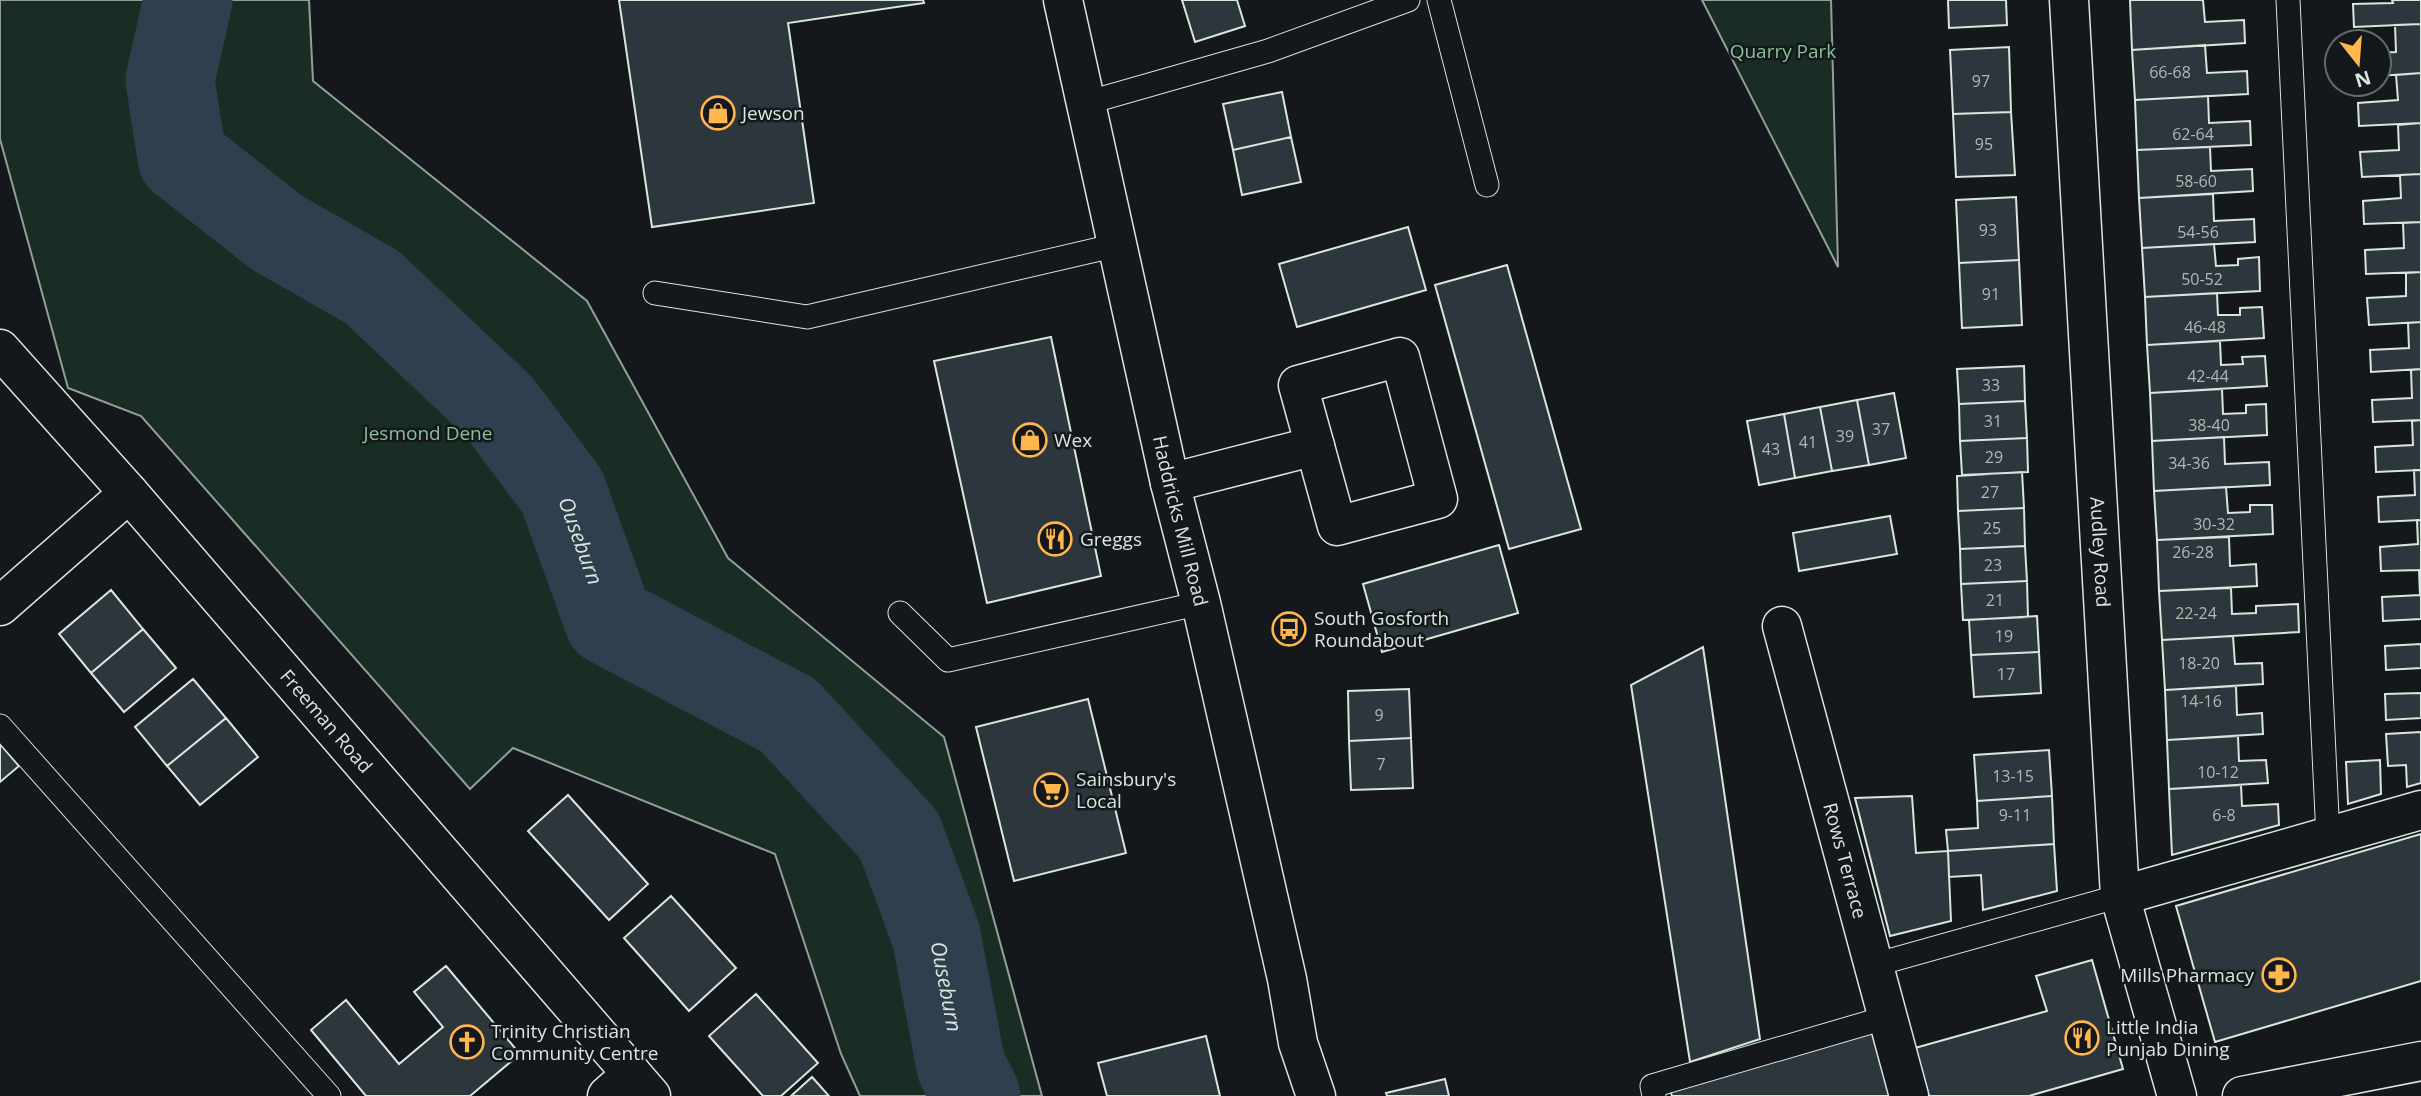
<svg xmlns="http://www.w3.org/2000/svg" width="2421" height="1096" font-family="'Open Sans',sans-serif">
<rect width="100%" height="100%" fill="#14181c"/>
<!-- green -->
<path fill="#1a2d24" stroke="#939e99" stroke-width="2" d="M0,0h309l4,81 274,220 141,257 216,179 98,359h-182l-19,-42 -66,-200 -262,-106 -43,41 -329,-373 -73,-28 -68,-249z
M1702,0h129l7,267z"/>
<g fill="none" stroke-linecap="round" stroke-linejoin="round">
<!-- river -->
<path stroke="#2f3f4d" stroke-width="89" id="s1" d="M188,0l-18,80 12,78 94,74 96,55 127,120 63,84 47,130 179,94 111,120 37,100 25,131 15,30"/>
</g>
<!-- building -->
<path fill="#2c363c" stroke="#d8e6dc" stroke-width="2" d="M619,0h304l1,3 -136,20 26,180 -162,24z
M1182,0h55l8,26 -50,16z
M1948,0h58l1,25 -58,3z
M2130,0h73l2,22 39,-2 1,23 -113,7z
M2392,0h29v24l-67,3 -1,-23 40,-1z
M2421,24v49l-42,3v-23l17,-1 -1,-27z
M2205,45l2,28 40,-2 1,23 -113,6 -3,-50z
M2009,47l2,65 -58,2 -3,-64z
M2421,73v50l-62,3 -1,-23 40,-3 -2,-25z
M1282,92l9,45 -58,13 -10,-46z
M2208,96l1,27 41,-2 1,24 -114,5 -2,-50z
M2011,112l4,63 -59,2 -3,-63z
M2421,123v51l-59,3 -2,-25 39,-2 -1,-25z
M1291,137l10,45 -59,13 -9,-45z
M2210,147l1,24 41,-2 1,22 -114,7 -2,-48z
M2421,174v48l-57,2 -1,-23 38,-3 -1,-23z
M2213,194l1,27 40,-2 1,23 -113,6 -3,-50z
M2016,197l3,63 -60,3 -3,-63z
M2421,222v50l-55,2 -1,-24 39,-2 -1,-25z
M1408,227l18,63 -129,37 -18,-63z
M2214,244l2,22 22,-1v-6l21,-2 1,34 -115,6 -3,-49z
M2019,260l3,65 -60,3 -3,-65z
M1507,265l74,264 -72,20 -74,-264z
M2421,272v50l-52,3 -2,-27 39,-2v-23z
M2217,293l1,22h22v-7l22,-1 2,31 -117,7 -2,-48z
M2421,322v47l-50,3 -1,-22 39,-2 -1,-25z
M1051,337l50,239 -114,27 -53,-242z
M2220,341l1,24 22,-1 -1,-7 23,-1 2,30 -117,7 -3,-48z
M2024,366l1,35 -66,3 -2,-35z
M2421,369v51l-48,2 -1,-22 40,-2 -1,-28z
M2222,389l1,25 23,-1v-8l20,-1 1,31 -115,6 -2,-48z
M1894,393l12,65 -37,7 -12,-65z
M1857,400l12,65 -37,6 -12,-64z
M2025,401l2,37 -67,3 -1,-37z
M1820,407l12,64 -37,7 -11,-64z
M1784,414l11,64 -36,7 -12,-64z
M2421,420v50l-45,2 -1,-25 38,-2 -1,-24z
M2224,437l1,27 44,-2 1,23 -116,6 -2,-50z
M2027,438l1,34 -66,3 -2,-34z
M2414,470h7v50l-42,2 -1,-25 37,-2z
M2022,472l2,36 -66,3 -1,-35z
M2226,487l2,26 22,-1v-7h22l1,29 -116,6 -3,-49z
M2024,508l1,38 -65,3 -2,-38z
M1890,516l7,38 -98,17 -6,-38z
M2417,520h4v50l-40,1 -1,-24 38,-3z
M2229,537l1,29 26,-2 1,22 -98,5 -2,-51z
M1499,545l19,68 -136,39 -19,-68z
M2025,546l2,35 -66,3 -1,-35z
M2419,570h2v49l-38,2 -1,-24 38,-2z
M2027,581l1,36 -65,3 -2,-36z
M2231,588l1,26 24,-1v-7l42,-2 1,28 -137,8 -3,-49z
M111,590l32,39 -52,44 -32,-39z
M2037,616l2,36 -68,3 -2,-35z
M143,629l33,39 -52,44 -33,-39z
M2233,636l2,28 27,-1 1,21 -98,6 -3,-50z
M2421,644v24l-35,2 -1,-24z
M1703,647l57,392 -70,23 -59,-377z
M2039,652l2,41 -67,4 -3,-42z
M193,679l33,39 -59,48 -32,-39z
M2236,686l1,29 25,-2 1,21 -96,6 -2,-50z
M1409,689l2,49 -62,3 -1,-50z
M2421,693v25l-35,2 -1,-26z
M1088,699l38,154 -112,28 -38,-154z
M226,718l32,39 -58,48 -33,-39z
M2421,732v51l-14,4 -1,-22 -18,1 -2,-32z
M2238,736l1,25 27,-1 2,23 -99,6 -2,-49z
M1411,738l2,50 -62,2 -2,-49z
M0,744l19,22 -19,16z
M2049,750l3,46 -75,5 -3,-46z
M2380,760l1,34 -33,10 -2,-42z
M2241,785l1,21 36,-2 1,21 -107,30 -3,-66z
M568,795l80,89 -39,36 -81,-89z
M1912,796l4,57 32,-2 3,70 -61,15 -35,-138z
M2052,796l2,48 -106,7 -2,-21 32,-2 -1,-27z
M2421,834v147l-206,61 -39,-136z
M2054,844l3,47 -74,19 -2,-35 -32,2 -1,-26z
M671,896l65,72 -47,43 -65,-73z
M2092,960l31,109 -94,27h-100l-14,-48 132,-37 -11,-35z
M446,966l74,88 -50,42h-104l-55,-66 35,-30 53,64 44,-37 -29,-35z
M756,994l62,69 -37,33h-18l-54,-60z
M1877,1031l18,65h-223l-2,-6z
M1206,1036l14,60h-113l-9,-33z
M812,1077l17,19h-38z
M1445,1079l4,17h-62l-1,-3z"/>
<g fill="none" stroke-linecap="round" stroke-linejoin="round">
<defs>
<path id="service" d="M1439,0l48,185
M2288,0l40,837
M1086,103l182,-52 140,-51
M655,293l152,24 310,-72
M900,613l48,47 253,-57
M0,726l329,370
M1874,965l246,-69
M1654,1096l-2,-10 236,-69"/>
<g id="minor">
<path id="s2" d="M2069,0l51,896 57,200"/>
<path d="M1400,357l38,142 -101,27 -39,-141z"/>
<path d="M1170,483l145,-37"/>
<path d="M0,606l129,-113"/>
<path id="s3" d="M1782,626l127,470"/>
<path d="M2120,896l301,-86"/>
<path d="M607,1096l25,-22"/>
</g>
<g id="tertiary">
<path id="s4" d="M0,349l129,144 522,603"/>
</g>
<g id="primary">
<path id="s5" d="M1063,0l107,483 31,120 86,376 11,64 18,53"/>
<path d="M2242,1096l179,-35"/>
</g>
</defs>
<!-- service casing -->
<use href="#service" stroke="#d8e6dc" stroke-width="25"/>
<!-- minor casing -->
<use href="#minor" stroke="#d8e6dc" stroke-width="41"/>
<!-- tertiary casing -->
<use href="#tertiary" stroke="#d8e6dc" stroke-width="41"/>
<!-- primary casing -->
<use href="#primary" stroke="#d8e6dc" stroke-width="41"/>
<!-- service -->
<use href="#service" stroke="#14181c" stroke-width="23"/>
<!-- minor -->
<use href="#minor" stroke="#14181c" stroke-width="38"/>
<!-- tertiary -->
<use href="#tertiary" stroke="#14181c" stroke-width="38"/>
<!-- primary -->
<use href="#primary" stroke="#14181c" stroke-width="38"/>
</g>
<!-- icons -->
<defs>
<symbol id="shop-ring" viewBox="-11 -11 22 22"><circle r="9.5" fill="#14181c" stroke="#ffb74d" stroke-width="1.5"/><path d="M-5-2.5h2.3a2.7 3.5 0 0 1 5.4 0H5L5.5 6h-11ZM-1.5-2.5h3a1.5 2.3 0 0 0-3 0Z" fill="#ffb74d"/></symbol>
<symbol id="restaurant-ring" viewBox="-11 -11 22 22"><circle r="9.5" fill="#14181c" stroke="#ffb74d" stroke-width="1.5"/><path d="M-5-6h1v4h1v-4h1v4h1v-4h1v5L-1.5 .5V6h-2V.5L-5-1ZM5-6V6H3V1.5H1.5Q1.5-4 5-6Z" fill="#ffb74d"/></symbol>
<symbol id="bus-ring" viewBox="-11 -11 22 22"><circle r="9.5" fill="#14181c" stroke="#ffb74d" stroke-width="1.5"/><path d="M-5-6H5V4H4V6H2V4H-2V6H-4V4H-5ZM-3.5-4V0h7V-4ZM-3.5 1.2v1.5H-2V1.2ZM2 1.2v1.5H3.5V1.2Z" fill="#ffb74d"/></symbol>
<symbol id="supermarket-ring" viewBox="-11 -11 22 22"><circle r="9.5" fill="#14181c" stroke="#ffb74d" stroke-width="1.5"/><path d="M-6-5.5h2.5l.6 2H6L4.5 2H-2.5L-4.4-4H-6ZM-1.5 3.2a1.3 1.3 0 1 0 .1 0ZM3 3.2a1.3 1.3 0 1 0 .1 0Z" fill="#ffb74d"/></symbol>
<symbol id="pharmacy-ring" viewBox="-11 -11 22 22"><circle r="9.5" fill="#14181c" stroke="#ffb74d" stroke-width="1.5"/><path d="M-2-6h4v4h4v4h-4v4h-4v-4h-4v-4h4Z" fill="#ffb74d"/></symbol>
<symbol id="church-ring" viewBox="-11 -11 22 22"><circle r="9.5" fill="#14181c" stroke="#ffb74d" stroke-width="1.5"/><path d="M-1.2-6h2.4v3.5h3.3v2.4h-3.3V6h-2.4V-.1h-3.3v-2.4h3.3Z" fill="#ffb74d"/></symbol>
</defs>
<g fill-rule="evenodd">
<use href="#shop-ring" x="699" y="94" width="38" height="38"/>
<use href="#shop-ring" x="1011" y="421" width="38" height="38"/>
<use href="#restaurant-ring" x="1036" y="520" width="38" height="38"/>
<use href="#bus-ring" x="1270" y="610" width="38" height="38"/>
<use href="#supermarket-ring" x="1032" y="771" width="38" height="38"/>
<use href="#pharmacy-ring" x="2260" y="956" width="38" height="38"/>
<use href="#restaurant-ring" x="2063" y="1019" width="38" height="38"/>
<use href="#church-ring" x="448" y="1023" width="38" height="38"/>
</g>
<g text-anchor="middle" stroke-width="5" stroke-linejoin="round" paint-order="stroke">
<!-- number labels -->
<g font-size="16" fill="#adbab4">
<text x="2170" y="78">66-68</text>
<text x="1981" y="87">97</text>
<text x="2193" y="140">62-64</text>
<text x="1984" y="150">95</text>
<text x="2196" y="187">58-60</text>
<text x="1988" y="236">93</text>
<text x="2198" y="238">54-56</text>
<text x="2202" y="285">50-52</text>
<text x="1991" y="300">91</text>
<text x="2205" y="333">46-48</text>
<text x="2208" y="382">42-44</text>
<text x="1991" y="391">33</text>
<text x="1993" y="427">31</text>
<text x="2209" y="431">38-40</text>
<text x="1881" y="435">37</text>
<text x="1845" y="442">39</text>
<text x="1808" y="448">41</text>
<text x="1771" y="455">43</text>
<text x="1994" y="463">29</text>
<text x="2189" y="469">34-36</text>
<text x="1990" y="498">27</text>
<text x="2214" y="530">30-32</text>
<text x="1992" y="534">25</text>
<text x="2193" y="558">26-28</text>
<text x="1993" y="571">23</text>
<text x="1995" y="606">21</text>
<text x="2196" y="619">22-24</text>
<text x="2004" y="642">19</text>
<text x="2199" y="669">18-20</text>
<text x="2006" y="680">17</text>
<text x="2201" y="707">14-16</text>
<text x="1379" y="721">9</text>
<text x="1381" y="770">7</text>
<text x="2218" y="778">10-12</text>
<text x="2013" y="782">13-15</text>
<text x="2015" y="821">9-11</text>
<text x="2224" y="821">6-8</text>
</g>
<!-- park labels -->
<g font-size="19" fill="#8ac095" stroke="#14181c">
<text x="1783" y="58">Quarry Park</text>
<text x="428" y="440">Jesmond Dene</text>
</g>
<!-- poi labels -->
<g font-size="19" fill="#d8e6dc" stroke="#14181c" text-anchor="start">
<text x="742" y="120">Jewson</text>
<text x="1054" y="447">Wex</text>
<text x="1080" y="546">Greggs</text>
<text x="1314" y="625">South Gosforth<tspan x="1314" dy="22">Roundabout</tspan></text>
<text x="1076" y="786">Sainsbury's<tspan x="1076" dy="22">Local</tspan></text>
<text x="2254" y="982" text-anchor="end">Mills Pharmacy</text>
<text x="2106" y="1034">Little India<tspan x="2106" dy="22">Punjab Dining</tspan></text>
<text x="491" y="1038">Trinity Christian<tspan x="491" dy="22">Community Centre</tspan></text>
</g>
<!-- street labels -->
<g font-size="19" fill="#d8e6dc" stroke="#14181c">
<text dy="7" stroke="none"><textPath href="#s5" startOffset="534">Haddricks Mill Road</textPath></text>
<text dy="7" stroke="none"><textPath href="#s2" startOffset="553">Audley Road</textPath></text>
<text dy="7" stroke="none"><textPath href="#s4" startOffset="495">Freeman Road</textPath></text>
<text dy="7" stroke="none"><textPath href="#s3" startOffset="243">Rows Terrace</textPath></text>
</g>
<!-- water labels -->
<g font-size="21" font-style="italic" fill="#d8e6dc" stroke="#14181c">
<text dy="7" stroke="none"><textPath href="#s1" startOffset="724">Ouseburn</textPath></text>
<text dy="7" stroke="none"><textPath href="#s1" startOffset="1334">Ouseburn</textPath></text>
</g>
</g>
<!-- north arrow -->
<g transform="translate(2358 63) rotate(163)"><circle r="33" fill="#14181c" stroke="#626a69" stroke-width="2"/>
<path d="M0-5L12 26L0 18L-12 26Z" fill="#ffb74d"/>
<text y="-10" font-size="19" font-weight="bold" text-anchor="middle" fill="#d8e6dc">N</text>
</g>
</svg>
